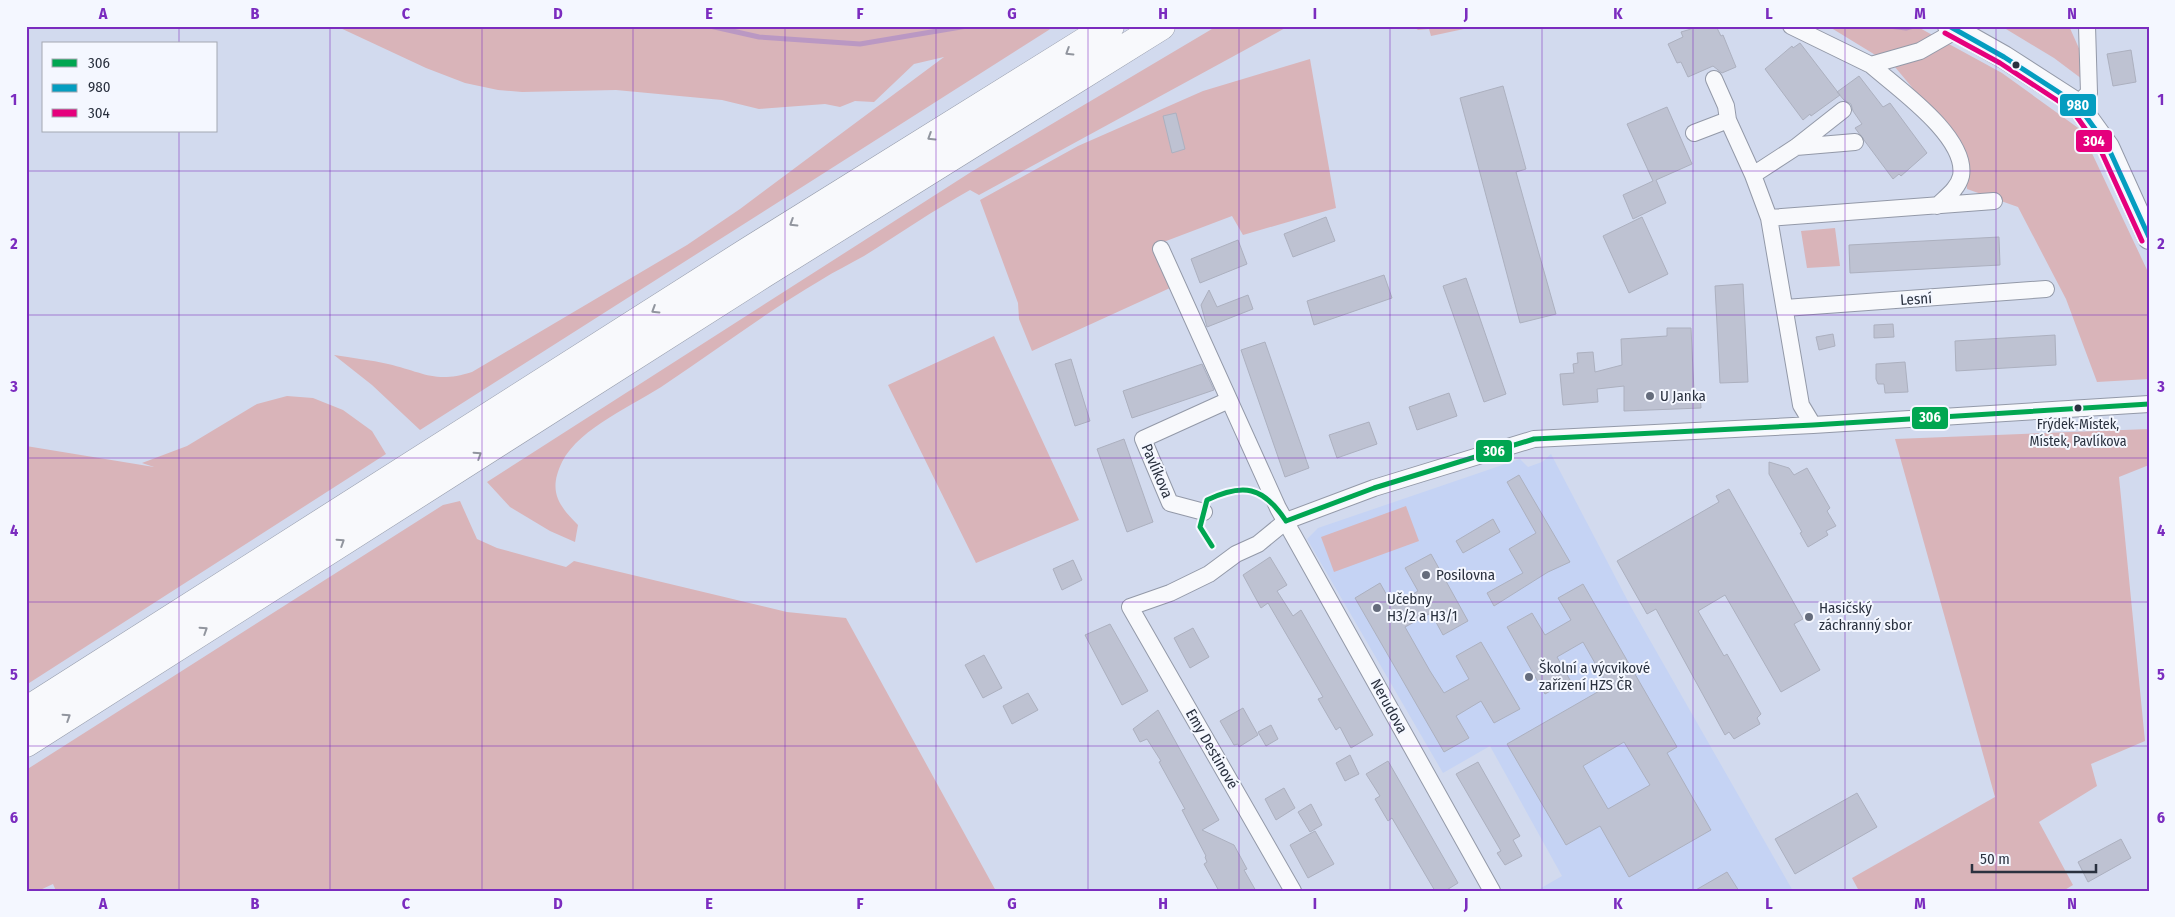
<svg xmlns="http://www.w3.org/2000/svg" width="2175" height="917" font-family="'Fira Sans Condensed',sans-serif">
<rect width="100%" height="100%" fill="#d2daee"/>
<!-- built -->
<path fill="#c5d3f4" d="M1551,454l80,153 162,284h-257l26,-15 -72,-130 -47,27 -136,-234 11,-11 202,-69 8,8 14,-5z"/>
<!-- green -->
<path fill="#d9b4b9" d="M336,26h719l-635,404 -48,-45 -38,-30c18,3 37,5 54,9 35,8 47,20 84,8l215,-127 53,-36 204,-152 -30,7 -40,38 -19,-1 -15,6 -15,-3 -66,5 -37,-9 -106,-10 -94,2 -24,-2 -33,-7 -39,-15z
M1217,26h72l-310,169 -9,-5c-36,20 -71,44 -106,66 -14,8 -29,15 -43,24 -53,31 -103,69 -154,103 -32,22 -87,44 -105,79 -14,29 -4,43 16,63l-3,17 -25,-11 -40,-24 -23,-25 484,-310z
M1412,26h66l-47,10 -2,-7 -11,1z
M1828,26h88l86,47 79,57 68,144v105l-52,3 -31,-83 -48,-92 -51,-18 -1,-31 -26,-37 -45,-54z
M2001,26h68l29,65 -44,-33z
M1310,59l26,149 -93,27 -11,-19 -79,30 17,42 -138,63 -13,-32 -1,-16 -38,-103 98,-54 125,-55z
M1835,228l5,38 -33,2 -6,-37z
M994,336l85,184 -103,43 -88,-178z
M287,396l26,2 30,12 29,21 14,23 -360,231v-239l128,21 -12,-4 45,-17 70,-42z
M2149,429v36l-30,12 26,264 -54,23 6,22 -58,36 34,63 -10,6h-204l-7,-13 143,-81 -100,-358z
M460,501l17,38 20,9 69,19 8,-6 213,51 59,6 150,273h-940l-3,-7 -15,7h-12v-121l417,-265z
M1406,506l13,35 -85,31 -13,-35z"/>
<g fill="none" stroke-linecap="round" stroke-linejoin="round">
<!-- stream -->
<path stroke="#ba98c3" stroke-width="5" d="M710,26l49,11 101,7 107,-18
M1889,26l17,2 8,-2"/>
</g>
<!-- building -->
<path fill="#bec2d2" stroke="#acb0bf" fill-rule="evenodd" d="M1701,26h15l5,10 2,-1 13,32 -14,6 -9,-7 -25,11 -7,-15 -4,1 -9,-19 15,-7 -2,-5z
M1800,43l40,52 -29,21 -1,-2 -7,6 -38,-51 27,-23 1,2z
M2131,50l5,32 -23,4 -6,-32z
M1859,76l24,31 7,-4 37,50 -26,23 -2,-2 -6,5 -38,-51 7,-4 -9,-13 -2,-7 -7,-4 -7,-8z
M1503,86l23,83 -10,3 40,142 -36,9 -60,-225z
M1667,107l25,57 -36,16 10,23 -33,16 -10,-24 30,-14 -26,-57z
M1176,113l9,36 -13,4 -9,-37z
M1326,217l9,24 -42,16 -9,-23z
M1642,217l26,57 -39,19 -26,-57z
M1999,237l1,28 -150,8 -1,-28z
M1238,240l9,24 -47,19 -9,-24z
M1384,275l8,23 -78,27 -7,-24z
M1466,278l40,116 -22,8 -41,-116z
M1743,284l5,98 -28,1 -5,-97z
M1209,290l8,17 31,-12 5,14 -46,18 -6,-22z
M1893,324l1,13 -20,1v-13z
M1667,328h24l3,64h6l1,16 -77,3v-25l-27,3 1,13 -35,3 -3,-31 14,-1 -1,-9 5,-1 -1,-10 16,-1 2,20 27,-7 -1,-26 46,-3z
M1833,334l2,12 -16,4 -3,-13z
M2055,335l1,30 -100,6 -1,-30z
M1265,342l44,126 -24,9 -44,-127z
M1071,359l19,62 -15,5 -20,-62z
M1905,362l3,30 -23,1 -1,-9h-6l-2,-5v-15z
M1202,364l12,26 -82,28 -9,-27z
M1449,393l8,23 -40,14 -8,-23z
M1369,422l8,22 -40,14 -8,-23z
M1124,439l29,83 -26,10 -30,-83z
M1769,462l20,6 5,7 13,-7 23,40 -3,3 9,15 -10,5 2,4 -20,12 -8,-14 2,-1 -33,-58z
M1519,475l51,87 -22,10 -54,34 -7,-13 36,-20 -14,-24 27,-16 -29,-51z
M1729,489l74,130 -9,5 26,46 -39,22 -56,-97 -27,16 26,45 3,-2 34,60 -4,4 3,6 -26,15 -5,-7 -4,3 -69,-126 -9,5 -30,-53 102,-59 -3,-6z
M1493,519l7,13 -37,21 -7,-12z
M1431,554l37,67 -25,14 -12,-22 -26,14 25,44 14,22 25,-14 -13,-23 25,-14 39,67 -26,14 -13,-22 -25,15 13,22 -25,14 -89,-154 25,-15 13,23 25,-15 -13,-23z
M1270,557l17,28 -10,6 16,25 8,-6 72,125 -22,13 -11,-21 -4,3 -18,-31 5,-2 -55,-94 -7,5 -18,-33z
M1073,560l9,20 -20,10 -9,-21z
M1583,584l94,163 -10,6 44,77 -82,47 -29,-51 -34,19 -59,-101 101,-58 -25,-44 -26,15 13,23 -25,14 -38,-67 25,-14 13,22 26,-15 -13,-22zM1624,742l26,43 -42,24 -25,-43z
M1110,624l38,67 -26,14 -37,-70z
M1193,628l16,29 -19,11 -16,-30z
M984,655l18,33 -19,10 -18,-33z
M1028,693l10,17 -26,14 -9,-18z
M1243,708l15,27 -19,12 -1,-3 -4,1 -14,-24z
M1158,710l61,110 -17,10 32,15 13,24 -3,1 12,21h-37l-15,-27 3,-2 -2,-5 1,-1 -24,-46 3,-1 -26,-47 2,-1 -14,-22 -7,3 -7,-13z
M1271,725l7,14 -12,7 -8,-14z
M1350,755l9,19 -14,7 -9,-18z
M1388,761l70,122 -13,8h-10l-43,-73 -4,3 -13,-22 5,-3 -14,-22z
M1478,762l42,74 -7,4 9,16 -17,9 -8,-12 4,-2 -45,-77z
M1284,788l11,20 -19,12 -11,-21z
M1857,793l20,34 -82,47 -20,-35z
M1311,804l11,21 -12,7 -12,-20z
M1315,831l19,33 -26,14 -18,-33z
M2121,839l10,19 -43,24 -10,-20z
M1727,872l12,19h-45z"/>
<g fill="none" stroke-linecap="round" stroke-linejoin="round">
<defs>
<path id="street" d="M1791,26l80,39 49,-14 35,-20
M1871,65c26,23 97,72 90,111 -3,13 -15,21 -24,30
M1714,79l12,27 2,14 25,55 16,43
M2077,104l12,-11 -2,-67
M1694,133l34,-13
M1796,147l59,-5
M1753,175l43,-28 47,-37
M1161,249l117,259 214,383
M1785,308l261,-19
M1813,425l-12,-20 -32,-187 225,-17
M1204,512l-34,-9 -27,-64 86,-39
M1293,891l-163,-284 40,-14 39,-19 27,-20 22,-10 28,-23 88,-33 160,-49 279,-14 336,-21"/>
<path id="secondary" d="M1949,26l55,31 73,47 31,43 41,91"/>
<path id="highway" d="M26,711l721,-459 363,-226
M26,743l737,-469 398,-248"/>
</defs>
<!-- street casing -->
<use href="#street" stroke="#9399a8" stroke-width="18"/>
<!-- secondary casing -->
<use href="#secondary" stroke="#9399a8" stroke-width="24"/>
<!-- highway casing -->
<use href="#highway" stroke="#9399a8" stroke-width="29"/>
<!-- street -->
<use href="#street" stroke="#f8f9fc" stroke-width="16"/>
<!-- secondary -->
<use href="#secondary" stroke="#f8f9fc" stroke-width="22"/>
<!-- highway -->
<use href="#highway" stroke="#f8f9fc" stroke-width="28"/>
<defs>
<path id="bus-1" d="M1286,521l88,-33 160,-49 279,-14 336,-21
M1212,546l-12,-19 7,-27c36,-17 56,-14 79,21"/>
<path id="bus-2" d="M1949,26l55,31 73,47 31,43 41,90"/>
<path id="bus-3" d="M1945,33l55,30 72,47 29,41 41,90"/>
</defs>
<!-- bus-1 casing -->
<use href="#bus-1" stroke="#f4f7ff" stroke-width="9"/>
<!-- bus-2 casing -->
<use href="#bus-2" stroke="#f4f7ff" stroke-width="9"/>
<!-- bus-3 casing -->
<use href="#bus-3" stroke="#f4f7ff" stroke-width="9"/>
<!-- bus-1 -->
<use href="#bus-1" stroke="#00a651" stroke-width="5"/>
<!-- bus-2 -->
<use href="#bus-2" stroke="#049dc0" stroke-width="5"/>
<!-- bus-3 -->
<use href="#bus-3" stroke="#e5007d" stroke-width="5"/>
</g>
<!-- one-way arrows -->
<defs><path id="oneway-chevron" d="M-2-3.5L2.5 0L-2 3.5" fill="none" stroke-width="1.6" stroke-linecap="round" stroke-linejoin="round" transform="scale(1.25)"/></defs>
<g stroke="#91959e">
<use href="#oneway-chevron" transform="translate(1069 52) rotate(148)"/>
<use href="#oneway-chevron" transform="translate(931 137) rotate(148)"/>
<use href="#oneway-chevron" transform="translate(793 223) rotate(148)"/>
<use href="#oneway-chevron" transform="translate(655 310) rotate(148)"/>
<use href="#oneway-chevron" transform="translate(478 455) rotate(-33)"/>
<use href="#oneway-chevron" transform="translate(341 542) rotate(-33)"/>
<use href="#oneway-chevron" transform="translate(204 630) rotate(-33)"/>
<use href="#oneway-chevron" transform="translate(67 717) rotate(-33)"/>
</g>
<!-- grid -->
<path fill="none" stroke="#7b2cbf" stroke-width="1" stroke-opacity="0.55" d="M179,26v18M330,26v865M482,26v865M633,26v865M785,26v865M936,26v865M1088,26v865M1239,26v865M1390,26v865M1542,26v865M1693,26v865M1845,26v865M1996,26v865M179,131v760M26,171h2123M26,315h2123M26,458h2123M26,602h2123M26,746h2123"/>
<!-- markers -->
<g fill="#2a313f" stroke="#f4f7ff" stroke-width="2">
<circle cx="2016" cy="65" r="4.5"/>
<circle cx="2078" cy="408" r="4.5"/>
</g>
<g fill="#656c7c" stroke="#f4f7ff" stroke-width="2">
<circle cx="1650" cy="396" r="5"/>
<circle cx="1426" cy="575" r="5"/>
<circle cx="1377" cy="608" r="5"/>
<circle cx="1809" cy="617" r="5"/>
<circle cx="1529" cy="677" r="5"/>
</g>
<g text-anchor="middle" stroke-width="4" stroke-linejoin="round" paint-order="stroke">
<!-- bus labels -->
<g font-size="14" fill="#2a313f" stroke="#f4f7ff">
<text x="2078" y="429">Frýdek-Místek,<tspan x="2078" dy="17">Místek, Pavlíkova</tspan></text>
</g>
<!-- street labels -->
<g font-size="15" fill="#2a313f" stroke="#f4f7ff">
<text transform="translate(1916 299) rotate(-4)" y="5">Lesní</text>
<text transform="translate(1157 471) rotate(67)" y="5">Pavlíkova</text>
<text transform="translate(1389 706) rotate(61)" y="5">Nerudova</text>
<text transform="translate(1212 749) rotate(60)" y="5">Emy Destinové</text>
</g>
<!-- poi labels -->
<g font-size="15" fill="#2a313f" stroke="#f4f7ff" text-anchor="start">
<text x="1660" y="401">U Janka</text>
<text x="1436" y="580">Posilovna</text>
<text x="1387" y="604">Učebny<tspan x="1387" dy="17">H3/2 a H3/1</tspan></text>
<text x="1819" y="613">Hasičský<tspan x="1819" dy="17">záchranný sbor</tspan></text>
<text x="1539" y="673">Školní a výcvikové<tspan x="1539" dy="17">zařízení HZS ČR</tspan></text>
</g>
</g>
<g stroke="#f4f7ff" stroke-width="2">
<rect x="2059" y="93" width="38" height="24" rx="5" fill="#049dc0"/>
<rect x="2075" y="129" width="38" height="24" rx="5" fill="#e5007d"/>
<rect x="1911" y="406" width="38" height="24" rx="5" fill="#00a651"/>
<rect x="1475" y="439" width="38" height="24" rx="5" fill="#00a651"/>
</g>
<g font-size="14" text-anchor="middle" font-weight="bold" fill="#fff">
<text x="2078" y="110">980</text>
<text x="2094" y="146">304</text>
<text x="1930" y="422">306</text>
<text x="1494" y="456">306</text>
</g>
<!-- border -->
<rect width="2175" height="917" fill="none" stroke="#f4f7ff" stroke-width="55"/>
<!-- legend -->
<rect x="42" y="42" width="175" height="90" fill="#f4f7ff" stroke="#a3a8b2"/>
<rect x="52" y="59" width="25" height="8" fill="#00a651" stroke="#a3a8b2"/>
<text x="88" y="68" font-size="15" fill="#2a313f">306</text>
<rect x="52" y="84" width="25" height="8" fill="#049dc0" stroke="#a3a8b2"/>
<text x="88" y="92" font-size="15" fill="#2a313f">980</text>
<rect x="52" y="109" width="25" height="8" fill="#e5007d" stroke="#a3a8b2"/>
<text x="88" y="118" font-size="15" fill="#2a313f">304</text>
<!-- scale -->
<path d="M1972 864v8h124v-8" fill="none" stroke="#2a313f" stroke-width="2.5"/>
<text x="1980" y="864" font-size="15" fill="#2a313f" stroke="#f4f7ff" stroke-width="4" paint-order="stroke">50 m</text>
<rect x="28" y="28" width="2120" height="862" fill="none" stroke="#7b2cbf" stroke-width="2"/>
<g font-size="16" text-anchor="middle" font-weight="bold" fill="#7b2cbf">
<text x="103" y="19">A</text>
<text x="255" y="19">B</text>
<text x="406" y="19">C</text>
<text x="558" y="19">D</text>
<text x="709" y="19">E</text>
<text x="860" y="19">F</text>
<text x="1012" y="19">G</text>
<text x="1163" y="19">H</text>
<text x="1315" y="19">I</text>
<text x="1466" y="19">J</text>
<text x="1618" y="19">K</text>
<text x="1769" y="19">L</text>
<text x="1920" y="19">M</text>
<text x="2072" y="19">N</text>
<text x="14" y="105">1</text>
<text x="2161" y="105">1</text>
<text x="14" y="249">2</text>
<text x="2161" y="249">2</text>
<text x="14" y="392">3</text>
<text x="2161" y="392">3</text>
<text x="14" y="536">4</text>
<text x="2161" y="536">4</text>
<text x="14" y="680">5</text>
<text x="2161" y="680">5</text>
<text x="14" y="823">6</text>
<text x="2161" y="823">6</text>
<text x="103" y="909">A</text>
<text x="255" y="909">B</text>
<text x="406" y="909">C</text>
<text x="558" y="909">D</text>
<text x="709" y="909">E</text>
<text x="860" y="909">F</text>
<text x="1012" y="909">G</text>
<text x="1163" y="909">H</text>
<text x="1315" y="909">I</text>
<text x="1466" y="909">J</text>
<text x="1618" y="909">K</text>
<text x="1769" y="909">L</text>
<text x="1920" y="909">M</text>
<text x="2072" y="909">N</text>
</g>
</svg>
